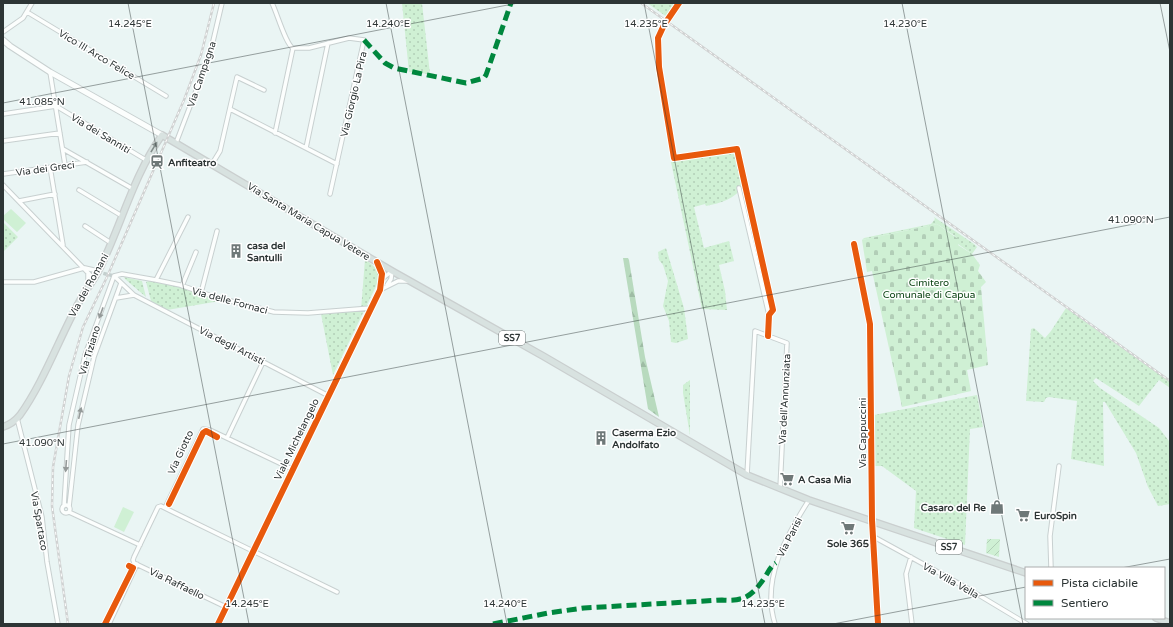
<svg xmlns="http://www.w3.org/2000/svg" width="1173" height="627" font-family="'Varela Round',sans-serif">
<defs>
<pattern id="grass-dots" width="8" height="8" patternUnits="userSpaceOnUse"><rect width="8" height="8" fill="#cff0d4"/><path d="M2 2h.1M6 6h.1" fill="none" stroke="#b2ceb7" stroke-width="1.8" stroke-linecap="round"/></pattern>
<pattern id="forest-firs" width="22" height="20" patternUnits="userSpaceOnUse"><rect width="22" height="20" fill="#b8dabe"/><path d="M5 1l3.5 6h-7zM16 11l3.5 6h-7z" fill="#9ebca4"/></pattern>
<pattern id="cemetery-stones" width="16" height="16" patternUnits="userSpaceOnUse"><rect width="16" height="16" fill="#cff0d4"/><path d="M2 7V4a2 2 0 0 1 4 0v3zM10 15v-3a2 2 0 0 1 4 0v3z" fill="#b2ceb7"/></pattern>
<pattern id="garden-furrows" width="10" height="10" patternUnits="userSpaceOnUse"><rect width="10" height="10" fill="#cff0d4"/><path d="M-1 1l2-2M0 10L10 0M9 11l2-2" fill="none" stroke="#b2ceb7"/></pattern>
</defs>
<rect width="100%" height="100%" fill="#eaf5f4"/>
<!-- grass -->
<path fill="url(#grass-dots)" d="M402,3h20l8,71 -21,-2z
M647,3h30l-10,14z
M731,152l5,2 7,32c-8,13 -22,17 -37,20l-1,-2 -11,3 10,41 25,-7 5,20 -15,4 6,26 2,19 -25,-1 -31,-147z
M934,217l40,27 3,3 -5,7 -14,-10 -3,-8 -18,-12 -75,16 2,-2 67,-14 4,-5z
M3,222l15,15 -15,15z
M666,248l18,60 4,31 -12,4 -5,-1 -2,-21 -6,-15 5,-25 -5,-16 -4,-5 -1,-8z
M365,259c7,6 15,10 14,21l-46,95 -12,-61 40,-4z
M124,277l18,4 4,16 -21,-18z
M152,280l29,7 39,14 -53,9 -16,-9 -5,-19z
M1066,308l104,74v6l-11,-8 -20,26 -43,-28 -3,3 7,7 59,40 10,13 1,63 -12,2 -1,-2 -9,-17 -12,-34 -31,-51h-2l1,64 -33,-7 6,-58 -28,-4 -3,1 -2,4 -18,-1 5,-72 3,-1 11,10 6,-7z
M690,380v55l-7,-42v-8z
M977,395l6,32 -13,2 -5,116 -51,-17 2,-37 -34,-25h-7l-1,-51z"/>
<!-- forest -->
<path fill="url(#forest-firs)" d="M623,258h5l1,2 16,97 14,60 -11,-8z"/>
<!-- cemetery -->
<path fill="url(#cemetery-stones)" d="M937,224l21,15 2,2 -2,4 14,9 8,11 -2,6 8,11 -5,5 7,78 -21,5 4,21 -69,16 -30,-136 -5,1 -5,-32z"/>
<!-- garden -->
<path fill="url(#garden-furrows)" d="M987,539h13l-1,18 -13,-4z"/>
<!-- pitch -->
<path fill="#cff0d4" d="M11,209l15,14 -9,9 -14,-13v-3z
M123,507l11,5 -10,20 -10,-5z"/>
<g fill="none" stroke-linecap="round" stroke-linejoin="round">
<!-- street-tunnel -->
<path stroke="#c4cfce" stroke-width="3.5" stroke-dasharray="3.5 2" stroke-linecap="butt" d="M664,25l6,-9
M98,272l16,4"/>
<defs>
<path id="street" d="M272,3c5,10 14,42 21,45
M27,12l139,84
M670,16l9,-13
M664,25l-6,13 1,29 15,91 63,-9 36,161 -4,5 -1,21
M3,32l20,-14 9,-15
M293,48h16l40,-10 15,2 -34,154
M50,72l15,93
M230,109l107,55
M3,114l53,-8 90,54
M275,133l18,-85
M3,141l57,-8
M176,143l34,-89 12,-51
M306,148l22,-105
M63,149l70,40
M212,164l8,-13 17,-74 27,13
M50,167l13,78
M3,174l84,-12
M3,185l91,94
M739,188l30,127
M79,190l43,26
M19,201l36,-7
M85,226l26,17
M854,244l16,80 2,196 6,104
M85,268l13,3
M114,276l8,-2 34,6 24,5 35,12 59,15 34,1 63,-5
M114,276l20,19 195,101
M382,279l10,-8
M156,280l32,-63
M3,282h31l50,-14
M387,285l4,-6 1,-8
M182,286l14,-34
M88,287v-14
M380,290l18,-9h11
M201,293l16,-62
M116,298l18,-3
M17,418l25,99 5,45 11,62
M227,438l36,-76
M747,475l8,-144 32,12 -7,146
M62 509a4 4 0 1 1 8 0a4 4 0 1 1-8 0Z
M64,506l5,-81 16,-70 29,-79
M69,507l9,-82 16,-68 27,-74
M165,508l38,-79 7,1 82,39
M69,512l71,33
M874,537l93,51 60,36
M911,557l-5,17 6,50
M1051,568l-1,-32 9,-70
M226,607l-92,-44 -1,-3 1,-3 24,-50 3,-1 12,6 164,80
M109,624l28,-60
M218,624l162,-334 2,-16 -5,-11
M775,624c-14,-45 11,-88 34,-124"/>
<path id="secondary" d="M3,40l7,6 40,26 112,63"/>
<path id="primary" d="M3,427c6,-2 13,-7 17,-12 23,-32 39,-76 58,-111 6,-12 15,-22 21,-34 22,-44 34,-94 63,-135l230,136 151,85 204,119 62,25 217,73
M1156,618l14,5"/>
</defs>
<!-- street casing -->
<use href="#street" stroke="#c8d0d0" stroke-width="5.5"/>
<!-- secondary casing -->
<use href="#secondary" stroke="#c8d0d0" stroke-width="7"/>
<!-- primary casing -->
<use href="#primary" stroke="#cacfcf" stroke-width="8"/>
<!-- street -->
<use href="#street" stroke="#fcfefd" stroke-width="3.5"/>
<!-- secondary -->
<use href="#secondary" stroke="#fcfefd" stroke-width="5"/>
<!-- primary -->
<use href="#primary" stroke="#d8e2e0" stroke-width="5.5"/>
<defs>
<path id="rail" d="M641,3l529,378
M68,624l-16,-118 1,-39 16,-91 14,-49 24,-50 77,-177 17,-45 13,-52"/>
</defs>
<!-- rail casing -->
<use href="#rail" stroke="#d0d2d2" stroke-width="2.5"/>
<!-- rail -->
<use href="#rail" stroke="#fff" stroke-width="1" stroke-dasharray="3" stroke-linecap="butt"/>
<!-- quiet -->
<path stroke="#00873e" stroke-width="5" stroke-dasharray="10 5" stroke-linecap="butt" d="M364,40l21,23 9,5 72,15 18,-5 2,-3 25,-72
M493,624l55,-11 36,-5 138,-8c23,2 31,-5 43,-23 4,-6 5,-10 11,-14"/>
<defs>
<path id="cycleway" d="M679,3l-15,22 -6,13 1,29 15,91 63,-9 36,161 -4,5 -1,21
M854,244l16,80 2,196 6,104
M169,504l34,-71 3,-2 11,6
M105,624l28,-56 -4,-2
M218,624l162,-334 2,-16 -5,-12"/>
</defs>
<!-- cycleway casing -->
<use href="#cycleway" stroke="#fff" stroke-width="8"/>
<!-- cycleway -->
<use href="#cycleway" stroke="#e8590c" stroke-width="6"/>
</g>
<!-- one-way arrows -->
<defs><path id="oneway-solid" d="M-6-.8H1V-3.2L6.5 0L1 3.2V.8H-6Z"/></defs>
<use fill="#828c8a" href="#oneway-solid" transform="translate(154 147) rotate(-59)"/>
<g fill="#949a99">
<use href="#oneway-solid" transform="translate(101 313) rotate(110)"/>
<use href="#oneway-solid" transform="translate(80 413) rotate(-77)"/>
<use href="#oneway-solid" transform="translate(66 466) rotate(94)"/>
</g>
<!-- ticks -->
<path fill="none" stroke="#2d3535" stroke-width="1" stroke-opacity="0.45" d="M128,3l121,621M386,3l121,621M644,3l121,621M902,3l121,621M1160,3l10,49M3,103l515,-100M3,444l1167,-227M1121,568l49,-9M833,624l193,-37"/>
<!-- icons -->
<defs>
<symbol id="station-bare" viewBox="-9 -9 18 18"><path d="M-3-6H3Q5-6 5-4V2Q5 4 3 4L4.5 6H3L1.5 4h-3L-3 6H-4.5L-3 4Q-5 4-5 2V-4Q-5-6-3-6ZM-3.5-4v3h7v-3ZM-3.5 1v1.5H-2V1ZM2 1v1.5H3.5V1Z" fill="#6f7878" stroke="#fff" stroke-width="2.5" paint-order="stroke"/></symbol>
<symbol id="building-bare" viewBox="-9 -9 18 18"><path d="M-4-6H4V6H1V3H-1V6H-4ZM-2.5-4.3h1.7v1.8h-1.7ZM.8-4.3h1.7v1.8H.8ZM-2.5-1h1.7V.8h-1.7ZM.8-1h1.7V.8H.8Z" fill="#6f7878" stroke="#fff" stroke-width="2.5" paint-order="stroke"/></symbol>
<symbol id="supermarket-bare" viewBox="-9 -9 18 18"><path d="M-6-5.5h2.5l.6 2H6L4.5 2H-2.5L-4.4-4H-6ZM-1.5 3.2a1.3 1.3 0 1 0 .1 0ZM3 3.2a1.3 1.3 0 1 0 .1 0Z" fill="#6f7878" stroke="#fff" stroke-width="2.5" paint-order="stroke"/></symbol>
<symbol id="shop-bare" viewBox="-9 -9 18 18"><path d="M-5-2.5h2.3a2.7 3.5 0 0 1 5.4 0H5L5.5 6h-11ZM-1.5-2.5h3a1.5 2.3 0 0 0-3 0Z" fill="#6f7878" stroke="#fff" stroke-width="2.5" paint-order="stroke"/></symbol>
</defs>
<g fill-rule="evenodd">
<use href="#station-bare" x="147" y="152" width="20" height="20"/>
<use href="#building-bare" x="226" y="241" width="20" height="20"/>
<use href="#building-bare" x="591" y="428" width="20" height="20"/>
<use href="#supermarket-bare" x="777" y="469" width="20" height="20"/>
<use href="#shop-bare" x="987" y="497" width="20" height="20"/>
<use href="#supermarket-bare" x="1013" y="505" width="20" height="20"/>
<use href="#supermarket-bare" x="838" y="518" width="20" height="20"/>
</g>
<g text-anchor="middle" stroke-width="3" stroke-linejoin="round" paint-order="stroke">
<!-- shield labels -->
<g fill="#fff" stroke="#6c7272" stroke-width="1">
<rect x="499" y="331" width="26" height="14" rx="3"/>
<rect x="936" y="540" width="26" height="14" rx="3"/>
</g>
<g font-size="9" font-weight="bold" fill="#2d3535">
<text x="512" y="341">SS7</text>
<text x="949" y="550">SS7</text>
</g>
<!-- street labels -->
<g font-size="10" fill="#2d3535" stroke="#fff">
<text transform="translate(97 54) rotate(31)" y="4">Vico III Arco Felice</text>
<text transform="translate(201 74) rotate(-71)" y="4">Via Campagna</text>
<text transform="translate(353 94) rotate(-77)" y="4">Via Giorgio La Pira</text>
<text transform="translate(101 133) rotate(31)" y="4">Via dei Sanniti</text>
<text transform="translate(45 168) rotate(-8)" y="4">Via dei Greci</text>
<text transform="translate(309 221) rotate(31)" y="4">Via Santa Maria Capua Vetere</text>
<text transform="translate(88 285) rotate(-61)" y="4">Via dei Romani</text>
<text transform="translate(230 300) rotate(15)" y="4">Via delle Fornaci</text>
<text transform="translate(232 345) rotate(27)" y="4">Via degli Artisti</text>
<text transform="translate(89 350) rotate(-73)" y="4">Via Tiziano</text>
<text transform="translate(784 399) rotate(-87)" y="4">Via dell'Annunziata</text>
<text transform="translate(862 433) rotate(-90)" y="4">Via Cappuccini</text>
<text transform="translate(296 439) rotate(-64)" y="4">Viale Michelangelo</text>
<text transform="translate(180 452) rotate(-65)" y="4">Via Giotto</text>
<text transform="translate(40 521) rotate(80)" y="4">Via Spartaco</text>
<text transform="translate(789 537) rotate(-63)" y="4">Via Parisi</text>
<text transform="translate(951 580) rotate(29)" y="4">Via Villa Vella</text>
<text transform="translate(177 583) rotate(26)" y="4">Via Raffaello</text>
</g>
<!-- poi labels -->
<g font-size="10" font-weight="bold" fill="#2d3535" stroke="#fff" text-anchor="start">
<text x="168" y="166">Anfiteatro</text>
<text x="247" y="249">casa del<tspan x="247" dy="12">Santulli</tspan></text>
<text x="612" y="436">Caserma Ezio<tspan x="612" dy="12">Andolfato</tspan></text>
<text x="798" y="483">A Casa Mia</text>
<text x="986" y="511" text-anchor="end">Casaro del Re</text>
<text x="1034" y="519">EuroSpin</text>
<text x="848" y="547" text-anchor="middle">Sole 365</text>
</g>
<!-- park labels -->
<g font-size="10" fill="#0c4414" stroke="#fff">
<text x="929" y="286">Cimitero<tspan x="929" dy="12">Comunale di Capua</tspan></text>
</g>
</g>
<g font-size="10" text-anchor="middle" fill="#2d3535" stroke="#fff" stroke-width="3" stroke-linejoin="round" paint-order="stroke">
<text x="130" y="27">14.245°E</text>
<text x="388" y="27">14.240°E</text>
<text x="646" y="27">14.235°E</text>
<text x="905" y="27">14.230°E</text>
<text x="42" y="105">41.085°N</text>
<text x="1131" y="223">41.090°N</text>
<text x="42" y="446">41.090°N</text>
<text x="247" y="607">14.245°E</text>
<text x="505" y="607">14.240°E</text>
<text x="763" y="607">14.235°E</text>
</g>
<!-- border -->
<rect width="1173" height="627" fill="none" stroke="#2d3535" stroke-width="8"/>
<!-- legend -->
<rect x="1025" y="567" width="140" height="52" fill="#ffffff" stroke="#abaeae"/>
<rect x="1033" y="580" width="20" height="6" fill="#e8590c" stroke="#abaeae"/>
<text x="1061" y="587" font-size="12" fill="#2d3535">Pista ciclabile</text>
<rect x="1033" y="600" width="20" height="6" fill="#00873e" stroke="#abaeae"/>
<text x="1061" y="607" font-size="12" fill="#2d3535">Sentiero</text>
</svg>
